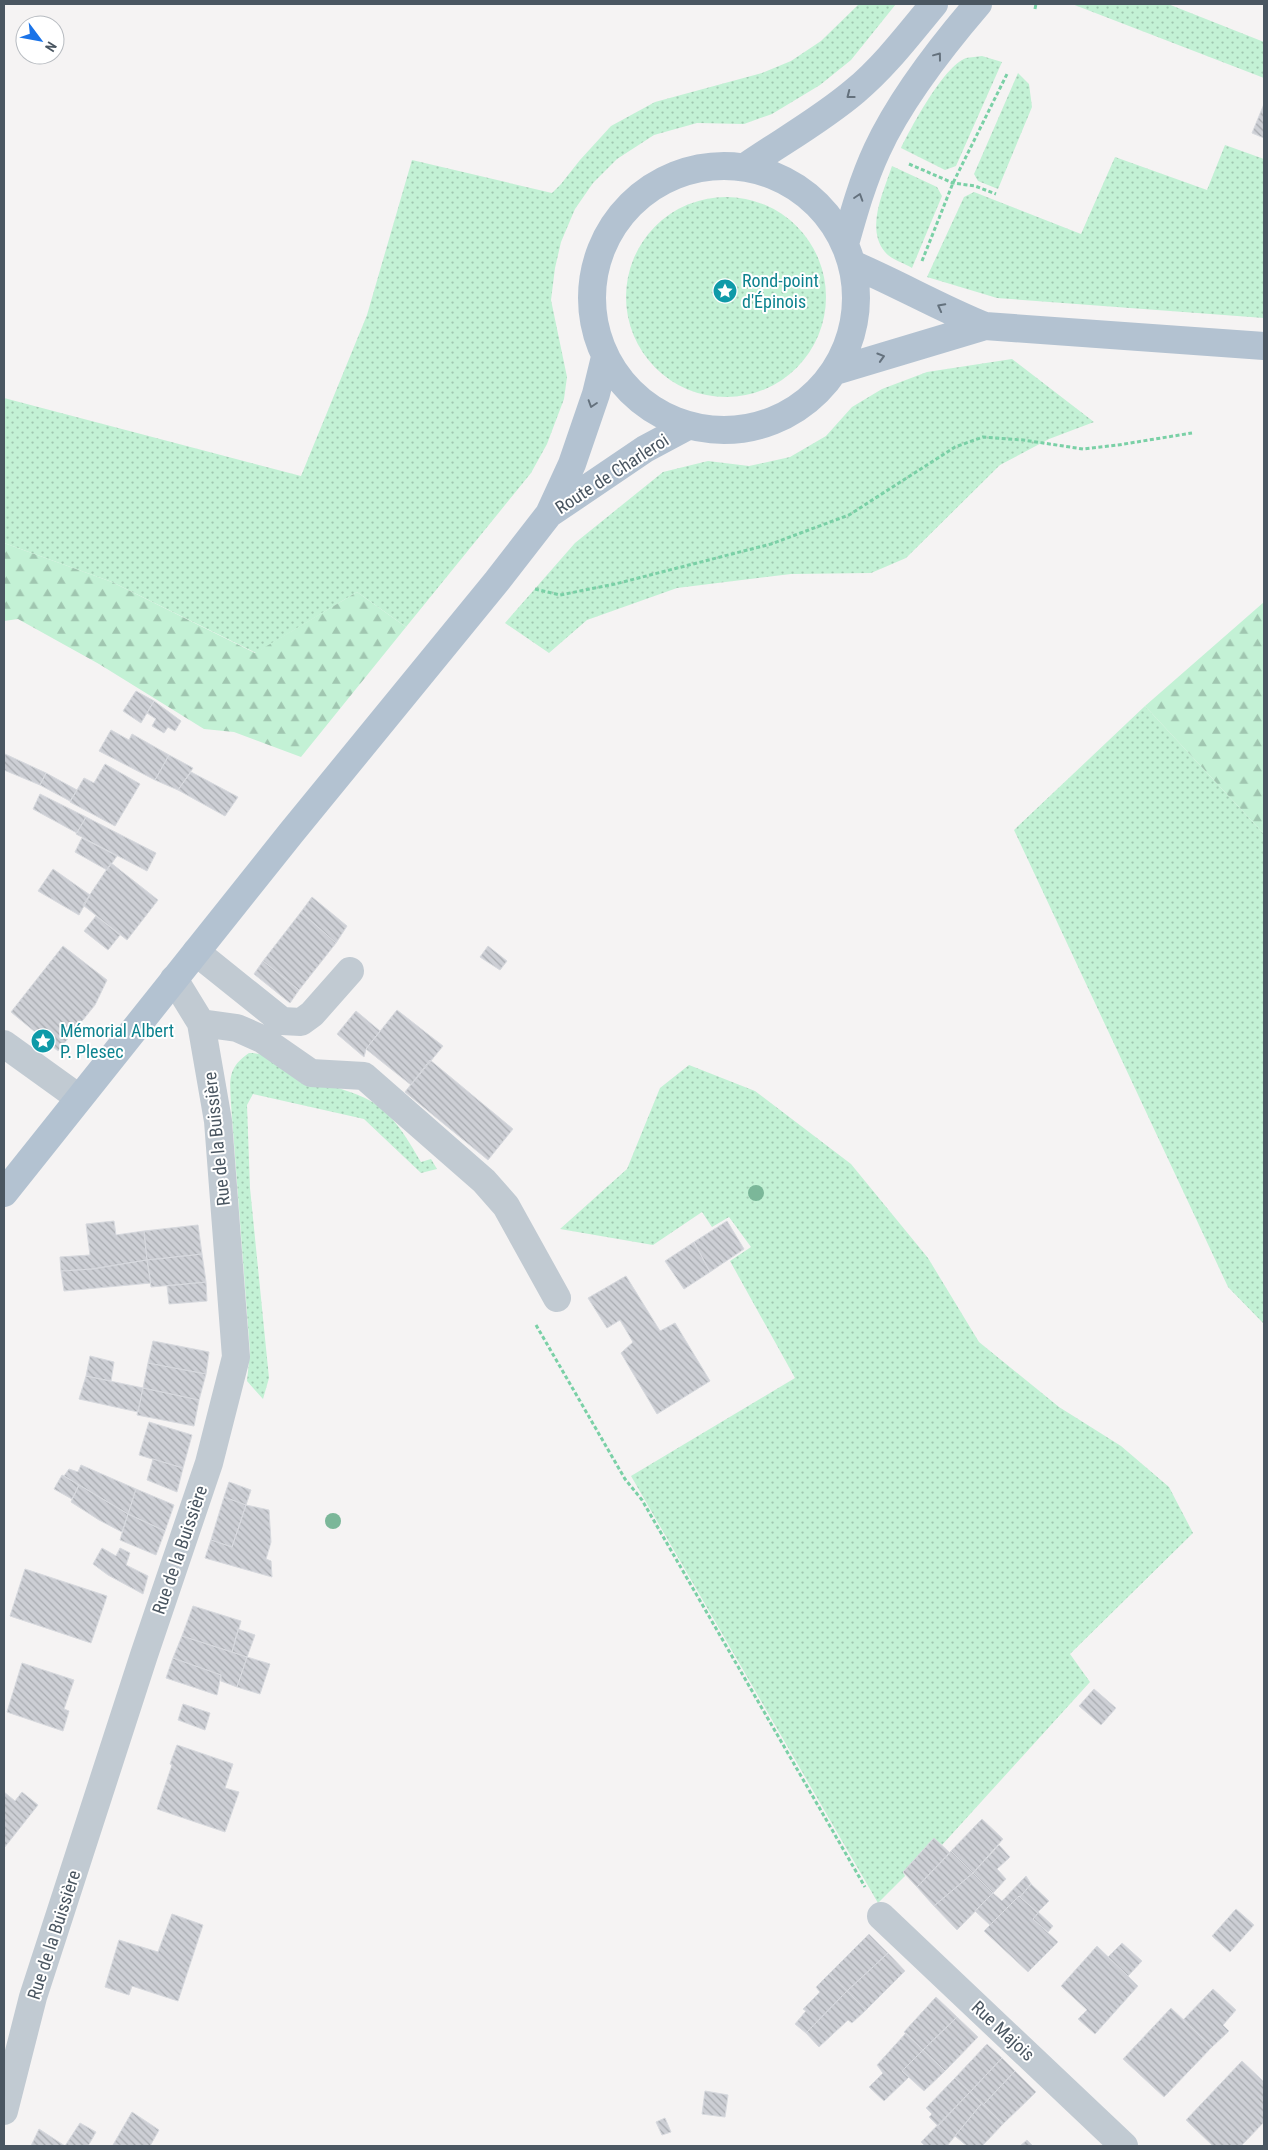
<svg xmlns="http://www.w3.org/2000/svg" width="1268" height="2150" font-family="'Roboto Condensed',sans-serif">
<defs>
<pattern id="green-dots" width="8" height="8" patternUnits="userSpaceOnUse" patternTransform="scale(1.25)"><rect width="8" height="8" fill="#c3f1d5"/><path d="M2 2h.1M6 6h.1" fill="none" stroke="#a0c6b0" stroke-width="1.8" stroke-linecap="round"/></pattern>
<pattern id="forest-firs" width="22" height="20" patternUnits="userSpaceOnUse" patternTransform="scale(1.25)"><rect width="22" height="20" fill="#c3f1d5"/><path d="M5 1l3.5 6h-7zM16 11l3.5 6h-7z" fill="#a0c6b0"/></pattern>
<pattern id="building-back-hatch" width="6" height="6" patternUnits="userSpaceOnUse" patternTransform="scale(1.25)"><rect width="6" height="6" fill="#cdcfd5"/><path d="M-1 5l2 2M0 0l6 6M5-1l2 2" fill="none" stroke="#a8abb0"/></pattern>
</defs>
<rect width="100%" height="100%" fill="#f5f3f3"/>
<!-- green -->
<path fill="url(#green-dots)" d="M859,4h37l-45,56 -31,25 -48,29 -28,10 -47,-1 -43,12 -37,24 -24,24 -18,26 -14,33 -6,26 -4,32 16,77 -3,22 -17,45 -16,29 -125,154 -49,-35 -101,61 -144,-71 -108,-39v-145l297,78 66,-161 45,-155 140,33 9,-9 19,-24 31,-34 44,-24 107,-29 29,-12 30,-20z
M1072,4h96l96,38v36z
M982,56l20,6 -46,104 -11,4 -44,-22c11,-22 42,-81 65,-90 5,-1 11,-1 16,-2z
M1018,73l11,11 3,23 -34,82 -20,-8 -4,-7z
M1225,145l39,14v159l-267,-20 -70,-21 37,-80 10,-5 107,42 34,-77 92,33z
M892,166l45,21 5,9 -30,72c-8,-5 -22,-9 -27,-16 -20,-24 -1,-61 7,-86z
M626 297a100 100 0 1 1 200 0a100 100 0 1 1-200 0Z
M1012,359l82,63 -45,17 -49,26 -94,93 -35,15 -80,1 -114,14 -90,32 -38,33 -44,-30 70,-80 88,-71 45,-11 41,5 41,-9 36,-21 26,-29 30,-18 45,-17z
M1145,706l119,128v490l-36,-37 -214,-457z
M249,1053c28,0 55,22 81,32 19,7 37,11 52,24 17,14 28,35 39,53l10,-3 6,10 -16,4 -57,-54 -111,-25 -6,11 3,83 19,190 -6,21 -16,-18 3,-29 -19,-248c-1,-24 -4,-36 18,-51z
M689,1065l66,26 96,73 77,94 51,84 80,65 62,39 48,41 24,46 -123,121 20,28 -148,163 -8,-7 -31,34 2,4 -27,27 -247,-427 164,-98 -65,-117 21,-14 -22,-30 -17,10 -10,-15 -49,33 -93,-16 67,-60 33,-81z"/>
<!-- forest -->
<path fill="url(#forest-firs)" d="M4,543l108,39 143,71 102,-61 49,35 -105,130 -67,-25 -30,-3 -105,-65 -81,-45 -14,2z
M1264,602v232l-119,-128z"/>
<!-- building -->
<path fill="url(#building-back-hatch)" stroke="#d7d9de" d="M1264,104v34l-12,-5z
M136,691l18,10 -13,22 -18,-12z
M154,701l27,20 -6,10 -7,-4 -4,6 -12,-7 4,-7 -9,-6z
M111,730l18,10 3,-6 37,21 -14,25 -56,-29z
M5,754l41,19 -6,12 -36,-15z
M169,755l24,13 -15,22 -23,-10z
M105,764l35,20 -25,42 -45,-24 14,-24 10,5z
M191,772l47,25 -13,19 -47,-26z
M46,773l31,17 -7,11 -30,-16z
M40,794l46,23 -9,16 -44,-24z
M86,817l70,36 -9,18 -71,-37z
M82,838l35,18 -10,14 -32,-18z
M111,863l47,37 -31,40 -44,-35z
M53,869l37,26 -11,20 -41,-24z
M312,897l35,29 -11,17 -35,-31z
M301,912l35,31 -37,47 -36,-29z
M96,916l24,19 -12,15 -24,-19z
M63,946l44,34 -12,25 -37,46 -47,-39z
M488,946l19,15 -7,9 -20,-13z
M263,961l36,29 -9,13 -36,-29z
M397,1010l46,36 -32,39 -45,-36z
M356,1011l24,20 -14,18 -2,8 -27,-23z
M430,1060l83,69 -25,31 -83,-68z
M114,1221l2,14 28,-4 3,29 -55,9 -31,2 -1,-14 30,-2 -4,-31z
M727,1221l17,28 -34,23 -16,-30z
M198,1225l4,29 -55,6 -3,-29z
M694,1242l16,30 -26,17 -19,-28z
M202,1254l4,28 -55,5 -4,-27z
M147,1260l4,23 -87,8 -3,-20 31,-2z
M626,1276l34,55 15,-8 35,58 -53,33 -36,-61 12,-11 -13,-22 -13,8 -19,-30z
M206,1282l1,19 -38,3 -2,-18z
M153,1341l56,11 -3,22 -58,-11z
M90,1356l24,6 -3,19 -25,-5z
M148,1363l58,11 -7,26 -56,-12z
M86,1376l57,12 -5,24 -59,-13z
M143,1388l56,12 -5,26 -57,-11z
M149,1422l43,13 -9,33 -44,-13z
M153,1459l30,9 -6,24 -30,-12z
M81,1465l55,24 -8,25 -64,-38 5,-7 9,3z
M62,1475l17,10 -7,14 -18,-10z
M229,1482l22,8 -5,15 -22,-8z
M79,1485l49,29 -6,18 -23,-12 -28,-18z
M136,1489l38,16 -9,26 -37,-17z
M224,1497l22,8 -14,42 -21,-7z
M246,1505l23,5 2,32 -5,17 5,2 1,16 -67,-19 6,-18 21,7z
M128,1514l37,17 -9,24 -36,-15z
M102,1548l14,8 4,-8 10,5 -4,12 22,11 -5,18 -35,-19 -15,-11z
M25,1569l82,27 -16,47 -81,-27z
M193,1606l48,15 -9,31 -50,-16z
M238,1629l17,6 -8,22 -15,-5z
M182,1636l65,21 -10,30 -16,-6v-6l-48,-17z
M247,1657l23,7 -10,30 -23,-7z
M173,1658l48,17 -4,20 -51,-17z
M22,1663l52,17 -10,29 5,2 -6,20 -56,-19z
M1094,1689l22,19 -15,17 -22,-19z
M183,1704l27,9 -5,17 -27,-10z
M177,1745l56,19 -8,24 14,4 -14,40 -68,-23 15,-44 -2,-1z
M4,1792l11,9 7,-9 16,13 -34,43z
M982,1819l21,20 -30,34 -22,-22z
M934,1838l16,15 -33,34 -14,-15z
M999,1845l11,12 -13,12 9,10 -13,14 -20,-20z
M951,1851l22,22 -39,33 -17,-19z
M973,1873l20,20 -36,37 -23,-24z
M1026,1876l5,8 -11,13 -1,-1 -29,29 -15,-14 18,-18 9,8z
M1031,1884l18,17 -11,11 15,14 -5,6 -15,-13 5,-6 -18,-16z
M1019,1896l19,17 -5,6 25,23 -30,30 -44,-41z
M1236,1909l18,16 -24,27 -18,-16z
M172,1914l31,11 -25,76 -46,-15 -3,9 -24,-8 14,-47 39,12z
M869,1934l19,19 -41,38 -18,-17z
M1122,1943l20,18 -14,15 -20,-19z
M1097,1946l41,40 -43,48 -17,-15 9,-9 -26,-24z
M888,1953l17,18 -39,39 -19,-19z
M829,1974l18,17 -41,42 -11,-9 11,-13 -3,-2 17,-17 -4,-5z
M1213,1989l23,21 -13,15 6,6 -17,16 -29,-27z
M847,1991l19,19 -14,13 -4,-3 -29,27 -13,-14z
M936,1997l21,20 -34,33 -19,-18z
M1171,2008l41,39 -48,50 -41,-38z
M957,2017l21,20 -33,34 -22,-21z
M906,2033l17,17 -21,21 7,6 -25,24 -15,-14 14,-14 -6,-8z
M987,2044l15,14 -32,34 -15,-14z
M923,2050l22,21 -21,20 -22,-20z
M1002,2058l13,13 -32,34 -13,-13z
M1242,2061l22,21v40l-23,24h-28l-27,-26z
M1015,2071l21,21 -33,32 -20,-19z
M955,2078l15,14 -32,34 -9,-9 3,-3 -6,-6z
M705,2091l23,4 -3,22 -23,-3z
M970,2092l12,11 -27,33 -8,10h-22l-4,-4z
M982,2103l21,21 -21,22h-15l-12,-10z
M132,2112l27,18 -9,16 -37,-1z
M665,2118l6,14 -9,3 -6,-13z
M80,2123l16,9 -8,14h-23z
M39,2129l26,17h-34z
M1027,2140l6,6h-13z"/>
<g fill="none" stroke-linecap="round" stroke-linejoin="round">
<!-- path -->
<path stroke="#7ad0a6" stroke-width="3" stroke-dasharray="4 2.5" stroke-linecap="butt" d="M1035,9l1,-5
M909,164l44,19 22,3 21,8
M922,261l31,-78 55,-111
M535,589l25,6 55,-11 156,-40 78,-29 106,-68 28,-10 40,3 60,9 35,-4 74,-12
M536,1325l89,154 17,21 223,387"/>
<!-- minor -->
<path stroke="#c1cad2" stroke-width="28" d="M196,952l86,69 19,1 11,-8 38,-43
M201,1023l36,5 25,11 49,34 53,3 120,105 22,25 51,92
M4,1044l75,54
M881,1916l243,230
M4,2111l29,-114 111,-342 65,-192 27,-106 -18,-236 -17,-98 -27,-44"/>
<!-- major -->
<path stroke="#b3c2d1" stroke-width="28" d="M592 298a132 132 0 1 1 264 0a132 132 0 1 1-264 0Z
M745,167c36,-25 76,-47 110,-76 30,-25 54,-57 79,-87
M845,244c9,-32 18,-64 32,-94 23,-50 65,-104 101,-146
M852,264c45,19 88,44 133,62l279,20
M835,371l150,-45
M549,514l96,-65 43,-23
M4,1193l287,-360 206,-252 52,-67 23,-50 24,-70 9,-37"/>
</g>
<!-- trees -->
<g fill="#7bb799">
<circle cx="756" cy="1193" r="8"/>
<circle cx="333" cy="1521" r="8"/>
</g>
<!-- one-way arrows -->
<defs><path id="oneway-chevron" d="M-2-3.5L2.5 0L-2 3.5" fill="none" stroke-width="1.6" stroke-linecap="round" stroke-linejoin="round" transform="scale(1.25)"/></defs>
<g stroke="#64717d">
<use href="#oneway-chevron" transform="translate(938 56) rotate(-53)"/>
<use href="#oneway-chevron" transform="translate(850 95) rotate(142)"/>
<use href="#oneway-chevron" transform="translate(859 197) rotate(-72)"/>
<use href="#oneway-chevron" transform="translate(941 307) rotate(-152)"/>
<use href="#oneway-chevron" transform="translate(881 357) rotate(-17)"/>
<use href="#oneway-chevron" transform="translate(592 404) rotate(108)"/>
</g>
<!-- icons -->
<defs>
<symbol id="sight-disc" viewBox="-11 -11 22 22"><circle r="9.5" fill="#0f9aa8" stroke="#fff"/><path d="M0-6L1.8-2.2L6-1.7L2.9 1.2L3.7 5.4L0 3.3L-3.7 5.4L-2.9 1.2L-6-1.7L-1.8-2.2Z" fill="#fff"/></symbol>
</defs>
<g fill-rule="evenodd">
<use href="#sight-disc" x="711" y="277" width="28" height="28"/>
<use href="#sight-disc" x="29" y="1027" width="28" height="28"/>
</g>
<g text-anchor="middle" stroke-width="4" stroke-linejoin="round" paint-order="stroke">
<!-- culture labels -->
<g font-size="18" fill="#0d838f" stroke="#fff" text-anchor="start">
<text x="742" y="287">Rond-point<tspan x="742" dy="21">d'Épinois</tspan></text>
<text x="60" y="1037">Mémorial Albert<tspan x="60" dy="21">P. Plesec</tspan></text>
</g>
<!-- street labels -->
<g font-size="18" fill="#4a5661" stroke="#fff">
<text transform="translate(612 474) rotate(-33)" y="6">Route de Charleroi</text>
<text transform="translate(217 1139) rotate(-96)" y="6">Rue de la Buissière</text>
<text transform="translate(180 1550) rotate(-71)" y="6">Rue de la Buissière</text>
<text transform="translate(54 1935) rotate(-72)" y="6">Rue de la Buissière</text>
<text transform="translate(1003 2031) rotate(43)" y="6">Rue Majois</text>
</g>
</g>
<!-- border -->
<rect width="1268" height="2150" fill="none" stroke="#4a5661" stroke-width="10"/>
<!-- north arrow -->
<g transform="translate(40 40) rotate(122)"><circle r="24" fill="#ffffff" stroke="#b7bbc0"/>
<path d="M0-4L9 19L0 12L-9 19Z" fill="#1a73e8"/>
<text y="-8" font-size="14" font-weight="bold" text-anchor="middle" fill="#4a5661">N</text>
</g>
</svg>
